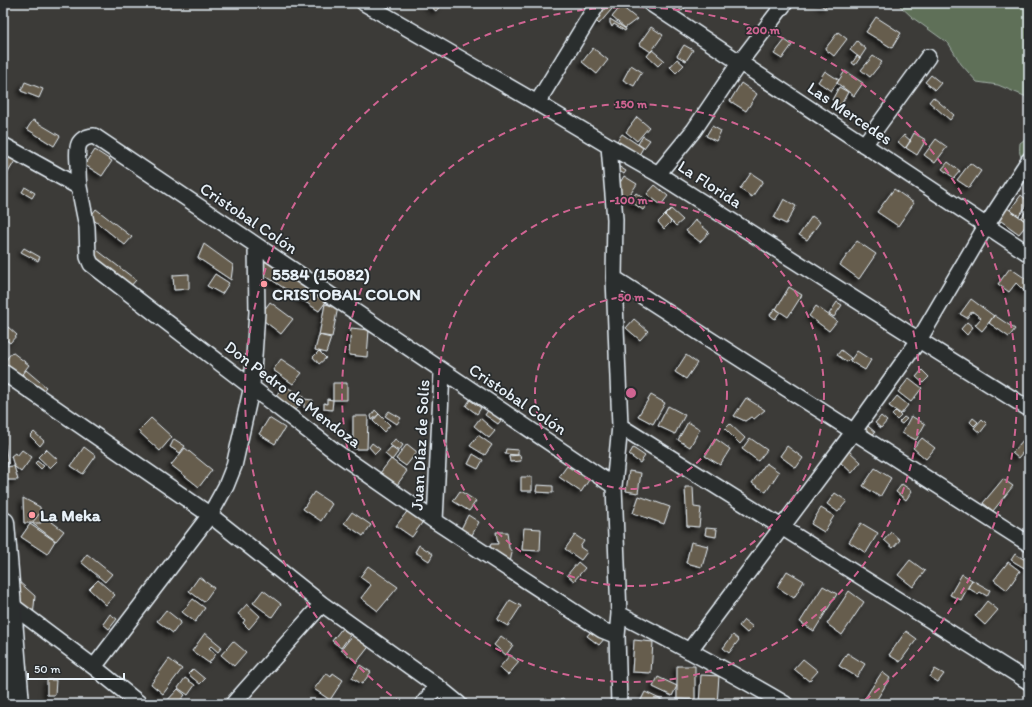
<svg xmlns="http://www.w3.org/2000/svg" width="1032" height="707" font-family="Itim,sans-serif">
<defs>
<filter id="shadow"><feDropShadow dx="-3.5" dy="3.5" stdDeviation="2" flood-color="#0009"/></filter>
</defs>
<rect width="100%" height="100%" fill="#3c3b38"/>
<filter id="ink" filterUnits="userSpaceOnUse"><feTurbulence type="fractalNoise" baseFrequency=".025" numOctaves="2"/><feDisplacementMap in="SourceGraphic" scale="8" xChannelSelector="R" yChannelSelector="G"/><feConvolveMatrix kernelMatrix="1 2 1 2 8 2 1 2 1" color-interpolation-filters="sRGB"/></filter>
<g filter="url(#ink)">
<!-- green -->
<path fill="#5e7059" stroke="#a3b0a8" d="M897,3h132v95l-31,-13 -21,-3 -16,-18 -12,-20 -36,-26z
M1029,136v27c-10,-6 -10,-8 -9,-20z"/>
<!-- building -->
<path fill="#665d4e" stroke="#e8f1f8" filter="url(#shadow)" d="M426,3h17l-7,8z
M605,3h12l-18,21 -6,-6z
M672,3h17l-7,8z
M818,3h10l-3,5z
M621,6l16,13 -12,9 -13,-11z
M876,17l25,16 -9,15 -26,-16z
M610,19l16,10 -1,2 -11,-7 -2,3 -2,-4z
M651,27l12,8 -12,17 -12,-8z
M838,32l9,7 -13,17 -9,-7z
M785,40l7,5 -10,14 -8,-5z
M857,41l9,8 -6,9 -10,-8z
M684,45l9,5 -7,11 -9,-5z
M593,48l15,12 -11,14 -15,-12z
M652,50l12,10 -6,6 -11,-10z
M857,56l3,2 -5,7 -3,-2z
M873,56l9,6 -12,15 -9,-7z
M677,59l7,6 -8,8 -6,-6z
M631,65l11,7 -8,14 -11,-6z
M825,71l14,9 -8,11 -13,-9z
M845,71l18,12 -9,13 -17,-13z
M931,75l10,8 -6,7 -10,-8z
M25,82l18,7 -4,9 -18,-7z
M741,83l16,11 -11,17 -16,-10z
M839,87l9,5 -7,13 -9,-5z
M933,97l21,18 -4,5 -21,-18z
M637,117l12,10 -12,14 -11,-9z
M33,120l27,16 -6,10 -27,-17z
M712,126l9,5 -5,10 -10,-5z
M914,133l12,7 -9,15 -11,-7z
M622,134l21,14 -4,7 -22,-14z
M904,135l7,6 -6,7 -7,-6z
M643,136l7,4 -6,8 -6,-4z
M936,139l11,8 -12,16 -11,-8z
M95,150l17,11 -10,15 -17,-11z
M3,152l13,7 -10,17 -3,-1z
M948,162l12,9 -6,7 -12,-9z
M970,163l11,8 -12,17 -12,-8z
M618,166l8,5 -2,3 -6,-4z
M751,173l12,8 -11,16 -12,-8z
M624,176l13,8 -10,15 -12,-8z
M655,185l13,11 -7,9 -14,-11z
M25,187l10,6 -3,5 -10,-6z
M894,189l20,14 -16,23 -21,-14z
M636,193l13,9 -6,8 -13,-9z
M1021,195l8,7 -10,14 -9,-6z
M784,199l12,7 -10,18 -12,-6z
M1003,205l25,18 -9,11 -18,-13 -4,5 -6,-5z
M96,209l36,28 -7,8 -35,-28z
M671,209l12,11 -7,6 -11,-11z
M1027,210l2,1v10l-1,2 -7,-5z
M665,215l6,7 -7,7 -6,-7z
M812,216l8,6 -13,18 -8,-5z
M695,220l14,12 -9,10 -14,-11z
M857,241l19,13 -17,25 -19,-14z
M204,244l29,21 -2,15 -33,-22z
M24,248l16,9 -2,4 -17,-9z
M97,250l39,30 -7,8 -38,-30z
M267,258l61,41 -9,12 -61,-40z
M1010,268l19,13v5l-4,6 -9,-9 -7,9 -11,-8z
M189,274v15l-15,1 -1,-15z
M215,274l14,9 -7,11 -15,-8z
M789,287l13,8 -14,22 -12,-8z
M971,299l23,17 -12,15 -7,-6 6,-7 -9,-7 -5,7 -7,-4z
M270,302l23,17 -12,15 -22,-17z
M837,302l5,3 -8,12 -5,-3z
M325,304l13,3 -6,30 -13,-2z
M816,306l21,15 -8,10 -20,-15z
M775,308l5,4 -5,7 -5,-4z
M994,315l21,14 -6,8 -20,-14z
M634,319l14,12 -8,9 -14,-12z
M967,322l6,5 -6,8 -6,-6z
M8,327l9,8 -7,8 -7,-6v-4z
M351,328l18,2 -2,27 -18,-2z
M319,335l12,3 -5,15 -11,-3z
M841,350l10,8 -4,4 -10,-7z
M319,351l7,7 -7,6 -6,-7z
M857,351l14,9 -6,10 -15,-9z
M12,352l17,13 -9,12 -17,-13z
M686,355l11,8 -11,16 -11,-7z
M281,359l21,14 -9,11 -20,-14z
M26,370l20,17 -5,6 -20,-16z
M922,370l7,7 -6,6 -7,-6z
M909,378l13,10 -11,14 -13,-10z
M333,383h14v17h-14z
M282,385l22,11 -8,14 -21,-11z
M651,395l14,8 -12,21 -15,-8z
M897,396l11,9 -7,9 -12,-8z
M746,398l19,12 -11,9 -3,-2 -6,4 -11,-5z
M304,399l9,1 -1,8h-8z
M327,399l6,1 -1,10 -8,-1v-6l3,1z
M470,400l11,8 -4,6 -11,-8z
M668,406l17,9 -10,19 -17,-8z
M489,409l14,9 -5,6 -13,-9z
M375,410l4,4 -7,6 -1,-4z
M389,411l12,7 -4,6 -12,-8z
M896,411l5,5 -4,4 -5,-5z
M379,414l11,11 -6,7 -11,-11z
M353,416h15l-1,33h-14z
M881,416l6,5 -6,7 -6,-5z
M911,416l14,8 -9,16 -14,-7z
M904,417l3,2 -5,5 -3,-2z
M151,418l21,19 -12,14 -22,-20z
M269,418l16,10 -10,16 -16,-10z
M480,418l15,13 -6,7 -15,-12z
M973,418l5,4 -4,4 -4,-4z
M982,419l5,5 -7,9 -6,-5z
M688,422l12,7 -10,18 -12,-7z
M863,422l12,10 -4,5 -12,-10z
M730,424l15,14 -5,6 -15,-15z
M34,432l10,9 -4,5 -10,-10z
M478,435l14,10 -7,10 -15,-9z
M750,438l17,12 -9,11 -16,-12z
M922,438l13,10 -9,11 -13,-11z
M174,439l11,7 -5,7 -10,-6z
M395,439l8,6 -4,6 -9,-6z
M716,439l14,10 -10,16 -15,-9z
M1024,439l5,4v2l-11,13 -6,-5z
M372,443l8,6 -5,5 -6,-7z
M3,444h2l3,21 -5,1z
M407,444l10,8 -11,14 -10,-7z
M787,446l16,12 -7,10 -16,-12z
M84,447l12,9 -13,18 -12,-8z
M391,447l7,5 -6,8 -7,-6z
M185,448l27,22 -13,17 -28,-22z
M633,448l12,8 -5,7 -11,-8z
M46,449l12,11 -8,8 -12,-11z
M506,449l12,1v5l-13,-1z
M22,450l10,7 -11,15 -7,-6 -3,-10 4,-3 2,3z
M849,451l12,11 -9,11 -12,-11z
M473,454l10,6 -5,9 -10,-5z
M520,455l1,6 -11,1 -1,-6z
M391,459l16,12 -10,14 -17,-12z
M37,461l7,5 -3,3 -6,-6z
M766,463l13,9 -13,20 -14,-9z
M14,466l4,14h-13v-13z
M567,466l22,14 -8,12 -22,-15z
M875,468l16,10 -11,19 -17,-11z
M629,471l12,2 -3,20 -12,-2z
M521,477h11v14h-11z
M1003,479l10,7 -20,25 -10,-8z
M902,484l10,7 -6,9 -10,-8z
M537,485l16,1v7l-17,-1z
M685,487h8l1,20 7,1 -2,19 -12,-1z
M460,491l16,10 -7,10 -16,-10z
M314,492l18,12 -11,17 -18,-12z
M835,493l12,8 -9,11 -11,-8z
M639,496l31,11 -6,17 -31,-11z
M23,498l17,9 1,16h-17z
M821,508l13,8 -10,16 -13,-8z
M409,509l15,11 -12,17 -16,-11z
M352,512l19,13 -8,11 -19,-13z
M40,513l24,18 -8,10 -24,-18z
M468,515l11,7 -7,13 -11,-6z
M861,523l17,10 -12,20 -17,-11z
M30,524l25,17 -8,13 -26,-17z
M524,528l17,1 -1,22 -18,-1z
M706,528l11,1 -1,8 -11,-2z
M496,532h11l2,16 3,4 -2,11 -21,-14 2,-5h7z
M891,532l9,8 -7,8 -9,-8z
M575,535l9,6 -4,6 7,5 -6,8 -16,-11z
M691,542l17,4 -6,21 -16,-4z
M419,545l14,9 -4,7 -14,-9z
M87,554l25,20 -7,8 -24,-20z
M1015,554l14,8 -3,7 -15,-9z
M910,560l15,11 -12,16 -15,-12z
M578,562l7,6 -11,13 -7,-6z
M1008,562l12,9 -13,19 -13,-10z
M368,566l30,21 -20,24 -17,-13 10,-13 -11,-8z
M787,571l17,10 -10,17 -17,-11z
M962,574l10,6 -11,20 -11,-5z
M199,577l15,11 -10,14 -15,-11z
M17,580l18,16 -2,21 -15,-16z
M98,580l17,15 -9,10 -17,-16z
M972,580l18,10 -3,6 -7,-4 -2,2 -10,-6z
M823,586l14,8 -23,37 -14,-9z
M263,590l18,14 -9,13 -19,-14z
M849,591l15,11 -22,33 -15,-11z
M193,599l12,9 -10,14 -13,-10z
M510,600l11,6 -13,20 -11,-6z
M987,601l11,9 -13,15 -10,-9z
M247,604l13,12 -11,13 -6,-6 2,-3 -7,-6z
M1027,607l2,1v8l-6,-4z
M166,610l15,12 -8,11 -16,-12z
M110,614l7,5 -8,10 -6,-5z
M744,620l9,7 -6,6 -8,-7z
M343,627l8,7 -10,14 -9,-7z
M593,629l12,9 -6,7 -12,-9z
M906,631l11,8 -17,23 -11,-7z
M355,632l16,12 -14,18 -16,-12z
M205,633l17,14 -4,5 -7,-6 -2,2 7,6 -7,9 -17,-12z
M733,635l6,5 -10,13 -6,-5z
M501,636l12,9 -7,10 -12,-10z
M634,640l19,2 -2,31 -19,-1z
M233,641l13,11 -12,14 -13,-11z
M847,653l18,11 -8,13 -18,-11z
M510,655l9,7 -11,13 -9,-7z
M169,659l13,10 -19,25 -12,-10z
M803,659l15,12 -9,10 -15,-12z
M360,665l11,7 -9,12 -10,-6z
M677,666h18v34l-18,-1z
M193,669l12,10 -5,5 -12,-10z
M935,669l9,5 -6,8 -8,-5z
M882,672l8,6 -16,26h-11l-1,-1z
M326,673l5,4 2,-4 10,7 -13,20 -16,-11z
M701,675l18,1 -2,28h-18z
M658,677l19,9 -5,10 -19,-9z
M185,678l10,7 -7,10 -10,-7z
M47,680h9l-1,15h-8z
M178,689l7,6 -8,9h-13z
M645,692l21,10 -1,2h-26z
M546,698l8,6h-13z
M562,698l10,6h-14z
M724,698h19v6h-19z"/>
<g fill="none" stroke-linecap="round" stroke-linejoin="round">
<defs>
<path id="minor" d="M364,3l173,100 72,43 49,28 261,166 110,69
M650,3l379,251
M537,103l61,-100
M3,145l76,42 8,40 1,30 3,7 245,188 99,69 167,109 15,6
M864,145l64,-88
M609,146l6,73 -1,59 6,148 -6,60 5,128 -2,22 2,68
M658,174l36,-44 46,-68 45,-59
M79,187c-1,-8 -1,-15 -1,-23 -1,-15 -3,-26 16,-28l520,350
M614,278l415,266
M3,372l207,143 112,89 115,82 22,18
M620,426l409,256
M435,521l7,-149
M10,604l84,63 46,37
M619,614c56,29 112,58 166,90
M689,651l165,-220 65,-91 67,-114 43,-66
M94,667l116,-152 16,-29 8,-20 18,-80 5,-74 -1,-66
M233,704l89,-100
M423,704l14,-18"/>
<path id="trunk" d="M3,523l15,181"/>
</defs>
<!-- minor casing -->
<use href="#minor" stroke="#e8f1f8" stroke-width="18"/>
<!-- trunk casing -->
<use href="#trunk" stroke="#e8f1f8" stroke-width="25"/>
<!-- minor -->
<use href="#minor" stroke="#2a2d2e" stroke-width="15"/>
<!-- trunk -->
<use href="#trunk" stroke="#2a2d2e" stroke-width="22"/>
</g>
</g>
<!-- distance rings -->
<g fill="none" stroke="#cf6492" stroke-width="2" stroke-dasharray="7 5">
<circle cx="631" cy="393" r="96"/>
<circle cx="631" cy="393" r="193"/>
<circle cx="631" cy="393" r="289"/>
<path d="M401 703A386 386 0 1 1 861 703"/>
</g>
<!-- markers -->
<g fill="#ff9aa2" stroke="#2a2d2e" stroke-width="1.5">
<circle cx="264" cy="284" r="4"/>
<circle cx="32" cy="515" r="4"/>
</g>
<g text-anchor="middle" stroke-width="3.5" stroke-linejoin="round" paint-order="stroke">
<!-- street labels -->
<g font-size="17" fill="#e8f1f8" stroke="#2a2d2e">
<text transform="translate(850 113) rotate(34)" y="6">Las Mercedes</text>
<text transform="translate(710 184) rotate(33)" y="6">La Florida</text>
<text transform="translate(249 218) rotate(34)" y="6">Cristobal Colón</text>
<text transform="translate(293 394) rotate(37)" y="6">Don Pedro de Mendoza</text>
<text transform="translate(518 399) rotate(34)" y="6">Cristobal Colón</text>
<text transform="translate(420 445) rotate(-87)" y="6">Juan Díaz de Solís</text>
</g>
<!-- poi labels -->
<g font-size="17" font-weight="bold" fill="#e8f1f8" stroke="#2a2d2e" text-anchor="start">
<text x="272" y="280">5584 (15082)<tspan x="272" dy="20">CRISTOBAL COLON</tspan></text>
<text x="40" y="521">La Meka</text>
</g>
</g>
<circle cx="631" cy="393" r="6" fill="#cf6492" stroke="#2a2d2e" stroke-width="2"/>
<g font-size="12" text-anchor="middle" font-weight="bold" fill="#cf6492" stroke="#2a2d2e" stroke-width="3.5" stroke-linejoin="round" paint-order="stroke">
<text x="763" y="34">200 m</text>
<text x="631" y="108">150 m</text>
<text x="631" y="204">100 m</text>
<text x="631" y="301">50 m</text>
</g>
<!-- margin -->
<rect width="1032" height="707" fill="none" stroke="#2a2d2e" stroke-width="16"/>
<rect x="8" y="8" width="1016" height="691" fill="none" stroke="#e8f1f8" stroke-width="1.5" filter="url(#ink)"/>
<!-- scale -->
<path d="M28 673v6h96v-6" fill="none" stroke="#e8f1f8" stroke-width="2"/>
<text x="34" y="673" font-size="12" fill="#e8f1f8" stroke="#2a2d2e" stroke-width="3" paint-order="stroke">50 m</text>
</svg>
